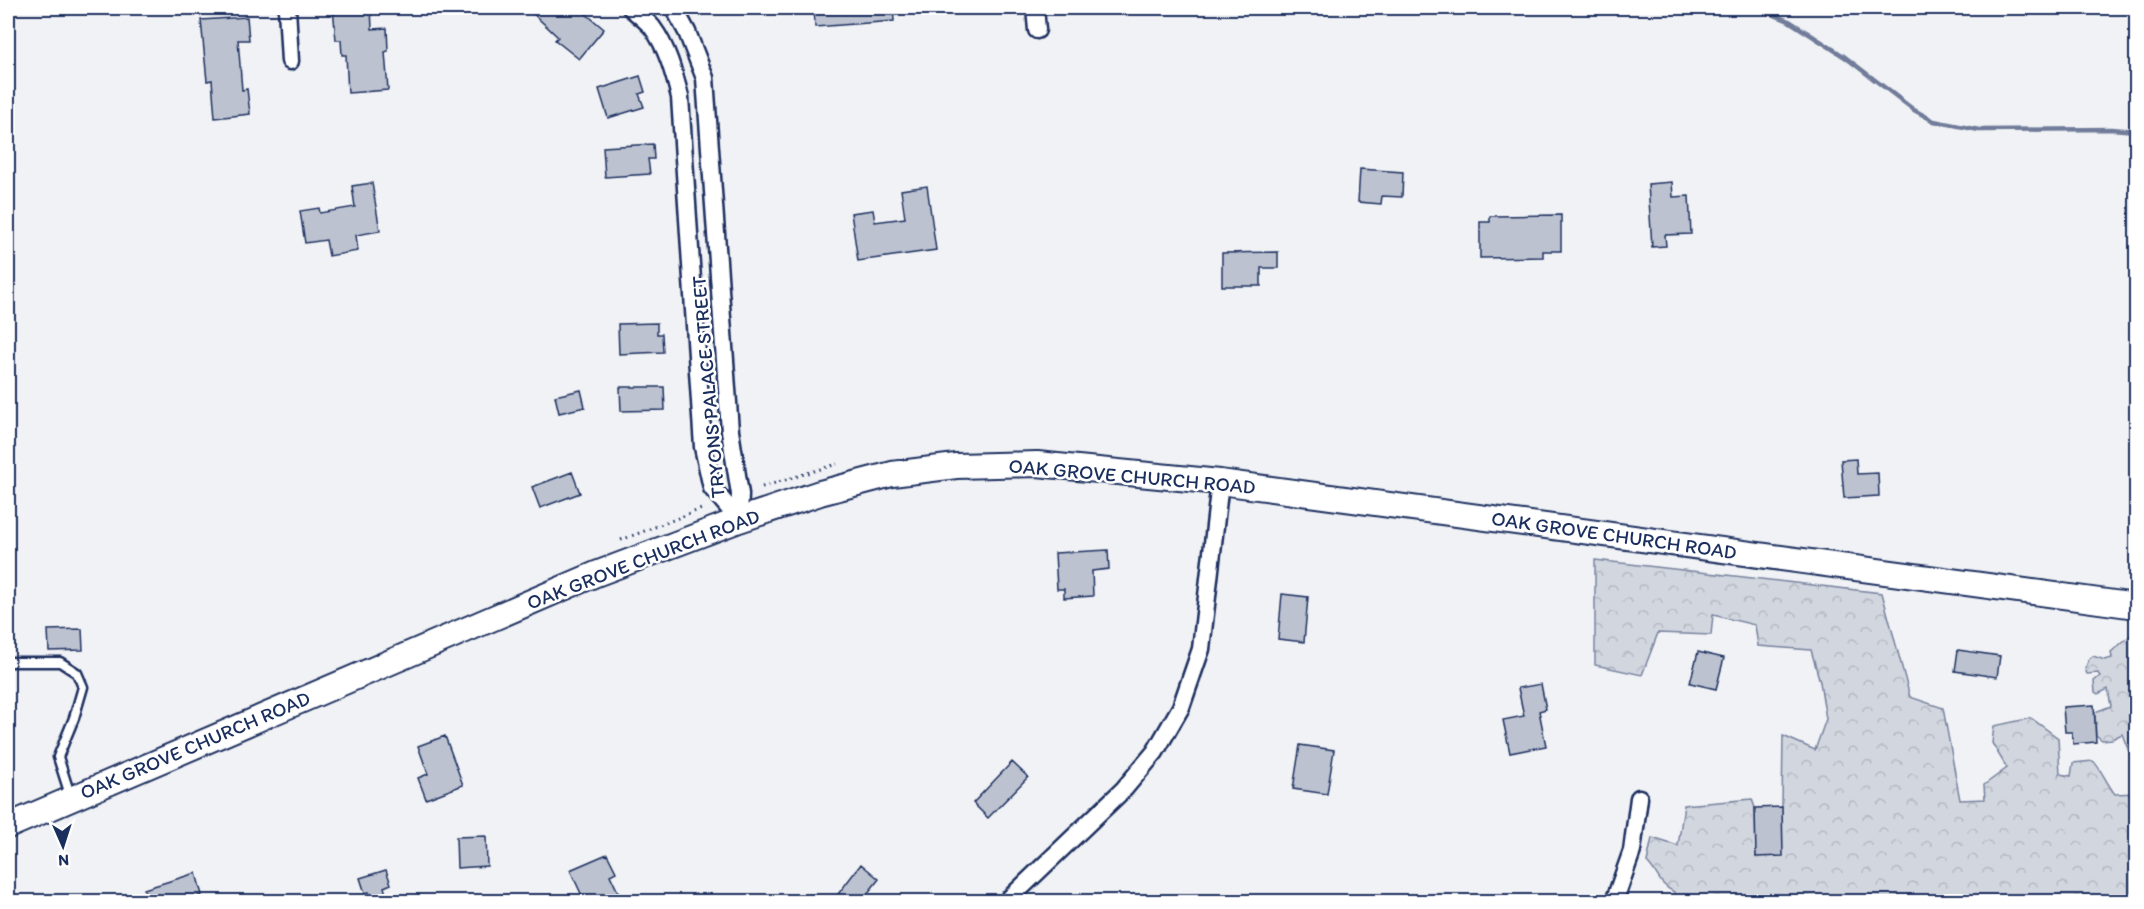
<svg xmlns="http://www.w3.org/2000/svg" width="2144" height="909" font-family="Itim,sans-serif">
<defs>
<pattern id="forest-crowns" width="20" height="18" patternUnits="userSpaceOnUse" patternTransform="scale(1.5)"><rect width="20" height="18" fill="#d2d6df"/><path d="M2 6a3 3 0 1 1 6 0M12 15a3 3 0 1 1 6 0" fill="none" stroke="#b4b8c2"/></pattern>
</defs>
<rect width="100%" height="100%" fill="#f1f2f5"/>
<filter id="ink" filterUnits="userSpaceOnUse"><feTurbulence type="fractalNoise" baseFrequency=".0167" numOctaves="2"/><feDisplacementMap in="SourceGraphic" scale="12" xChannelSelector="R" yChannelSelector="G"/><feConvolveMatrix kernelMatrix="1 2 1 2 8 2 1 2 1" color-interpolation-filters="sRGB"/></filter>
<g filter="url(#ink)">
<!-- forest -->
<path fill="url(#forest-crowns)" stroke="#76829e" stroke-width="1.5" d="M1595,560l287,33 28,104 33,11 17,92 25,-1 -1,-14 23,-17 -15,-25 2,-17 37,-8 27,20 2,36 11,2 2,-13 20,-2c6,4 15,25 22,33l21,-1v108h-460l-2,-9c-15,-7 -15,-18 -27,-30l5,-24 26,8 6,-41 68,-6 3,9 1,48 26,-49 1,-71 32,14 11,-31 -6,-37 -9,-32 -53,-4 -3,-21 -42,-10 -2,20 -53,-2 -16,42 -47,-10z
M2132,634l4,1v120l-7,-3 -7,-18 -10,5 -10,1 -6,-5 -1,-23 16,-6 -3,-17 -10,5 -3,-2 -1,-11 6,-5 -2,-3 -11,1 -2,-5 4,-10 4,-3 12,4 7,-2 -1,-6z"/>
<g fill="none" stroke-linecap="round" stroke-linejoin="round">
<!-- stream -->
<path stroke="#707c9a" stroke-width="4.5" d="M1757,8l32,13 56,36 69,53 20,11 45,9 132,-1 25,2"/>
</g>
<!-- building -->
<path fill="#bcc2d0" stroke="#1b2f5e" stroke-width="1.5" d="M333,8h38l1,21 15,-1 1,23 -3,1 3,38 -40,3 -2,-38h-4l-1,-15h-5z
M527,8h52l25,21 -25,30 -24,-19 3,-3z
M814,8h79l1,13 -79,6z
M247,17l2,23h-11l4,50 5,-1 3,25 -35,4 -3,-38 -5,1 -6,-61z
M640,76l5,16 -6,2 5,13 -36,11 -9,-29z
M653,144l1,15h-6l2,15 -45,3 -2,-30z
M1360,169l43,3 -1,25 -20,-1 -1,8 -23,-2z
M1672,182l1,15 16,-1 2,38 -26,1 1,11 -14,1 -4,-63z
M372,183l8,48 -24,4 2,16 -29,5 -3,-16 -21,3 -5,-32 19,-3 1,5 35,-6 -3,-21z
M927,186l9,64 -78,11 -7,-48 22,-3 2,12 30,-4 -4,-28z
M1561,215v36h-18v6l-63,1v-36h10v-6z
M1278,252v16h-17v18h-39v-33z
M657,323v11h5l1,18 -44,2 -1,-30z
M620,387h44l1,23 -44,1z
M581,390l4,17 -26,6 -4,-17z
M1856,459l1,15 21,-1 1,23 -35,2 -3,-38z
M572,472l8,21 -40,15 -8,-21z
M1108,550l1,19 -17,2 1,25 -29,2v-9h-7l-2,-36z
M1282,594l26,3 -4,45 -26,-3z
M82,629l1,21 -34,1 -1,-21z
M1958,650l42,6 -3,21 -42,-6z
M1698,652l26,6 -8,31 -26,-6z
M1541,684l5,25 -7,2 7,35 -36,7 -7,-33 21,-4 -6,-28z
M2094,705l2,37 -23,2 -1,-12h-7l-2,-25z
M445,736l18,49 -37,14 -8,-21 10,-4 -10,-28z
M1300,745l34,5 -7,44 -34,-5z
M1012,762l16,15 -40,41 -15,-15z
M1782,807l1,49 -27,1 -1,-49z
M486,836l1,30 -30,2 -1,-31z
M607,854l9,18 -6,3 9,19 -17,8h-17l-15,-32z
M861,864l18,15 -12,15 11,8h-46z
M386,870l5,14 -7,3 4,15h-16l-3,-10 -4,1 -5,-15z
M196,873l6,22 -21,7h-33l-4,-13z"/>
<g fill="none" stroke-linecap="round" stroke-linejoin="round">
<defs>
<path id="lane" d="M8,662h52l17,11 6,14 -9,31 -16,39 13,41"/>
<path id="street" d="M287,8l3,53
M631,8c7,6 15,12 21,19 15,20 22,46 28,70l23,350 9,41 27,32
M674,8l13,24 18,46 25,353 10,63 -1,26
M1035,8l2,22
M1006,902l118,-113 31,-37 26,-45 20,-58 19,-167
M1614,902l18,-51 7,-53"/>
<path id="secondary" d="M8,826l588,-252 143,-54 81,-27 72,-19 64,-8 81,-2 183,18 916,124"/>
</defs>
<!-- lane casing -->
<use href="#lane" stroke="#1b2f5e" stroke-width="13"/>
<!-- street casing -->
<use href="#street" stroke="#1b2f5e" stroke-width="21"/>
<!-- secondary casing -->
<use href="#secondary" stroke="#1b2f5e" stroke-width="28"/>
<!-- path -->
<path stroke="#1b2f5e" stroke-width="3" stroke-dasharray="1.5 4.5" stroke-linecap="butt" d="M762,487l75,-23
M621,540l83,-32"/>
<!-- lane -->
<use href="#lane" stroke="#fff" stroke-width="8"/>
<!-- street -->
<use href="#street" stroke="#fff" stroke-width="16"/>
<!-- secondary -->
<use href="#secondary" stroke="#fff" stroke-width="24"/>
</g>
</g>
<g text-anchor="middle" stroke-width="5" stroke-linejoin="round" paint-order="stroke">
<!-- street labels -->
<g font-size="20" fill="#1b2f5e" stroke="#fff">
<text transform="translate(708 387) rotate(-95)" y="7">TRYONS PALACE STREET</text>
<text transform="translate(1132 476) rotate(5)" y="7">OAK GROVE CHURCH ROAD</text>
<text transform="translate(1614 535) rotate(8)" y="7">OAK GROVE CHURCH ROAD</text>
<text transform="translate(643 559) rotate(-21)" y="7">OAK GROVE CHURCH ROAD</text>
<text transform="translate(195 745) rotate(-23)" y="7">OAK GROVE CHURCH ROAD</text>
</g>
</g>
<!-- margin -->
<rect width="2144" height="909" fill="none" stroke="#fff" stroke-width="30"/>
<rect x="15" y="15" width="2114" height="879" fill="none" stroke="#1b2f5e" stroke-width="2" filter="url(#ink)"/>
<!-- north arrow -->
<g transform="translate(63 846) rotate(177)" stroke="#ffffff" stroke-width="4.5" paint-order="stroke">
<path d="M0-4.5L10 22L0 15L-10 22Z" fill="#1b2f5e"/>
<text y="-9" font-size="16" font-weight="bold" text-anchor="middle" fill="#1b2f5e">N</text>
</g>
</svg>
